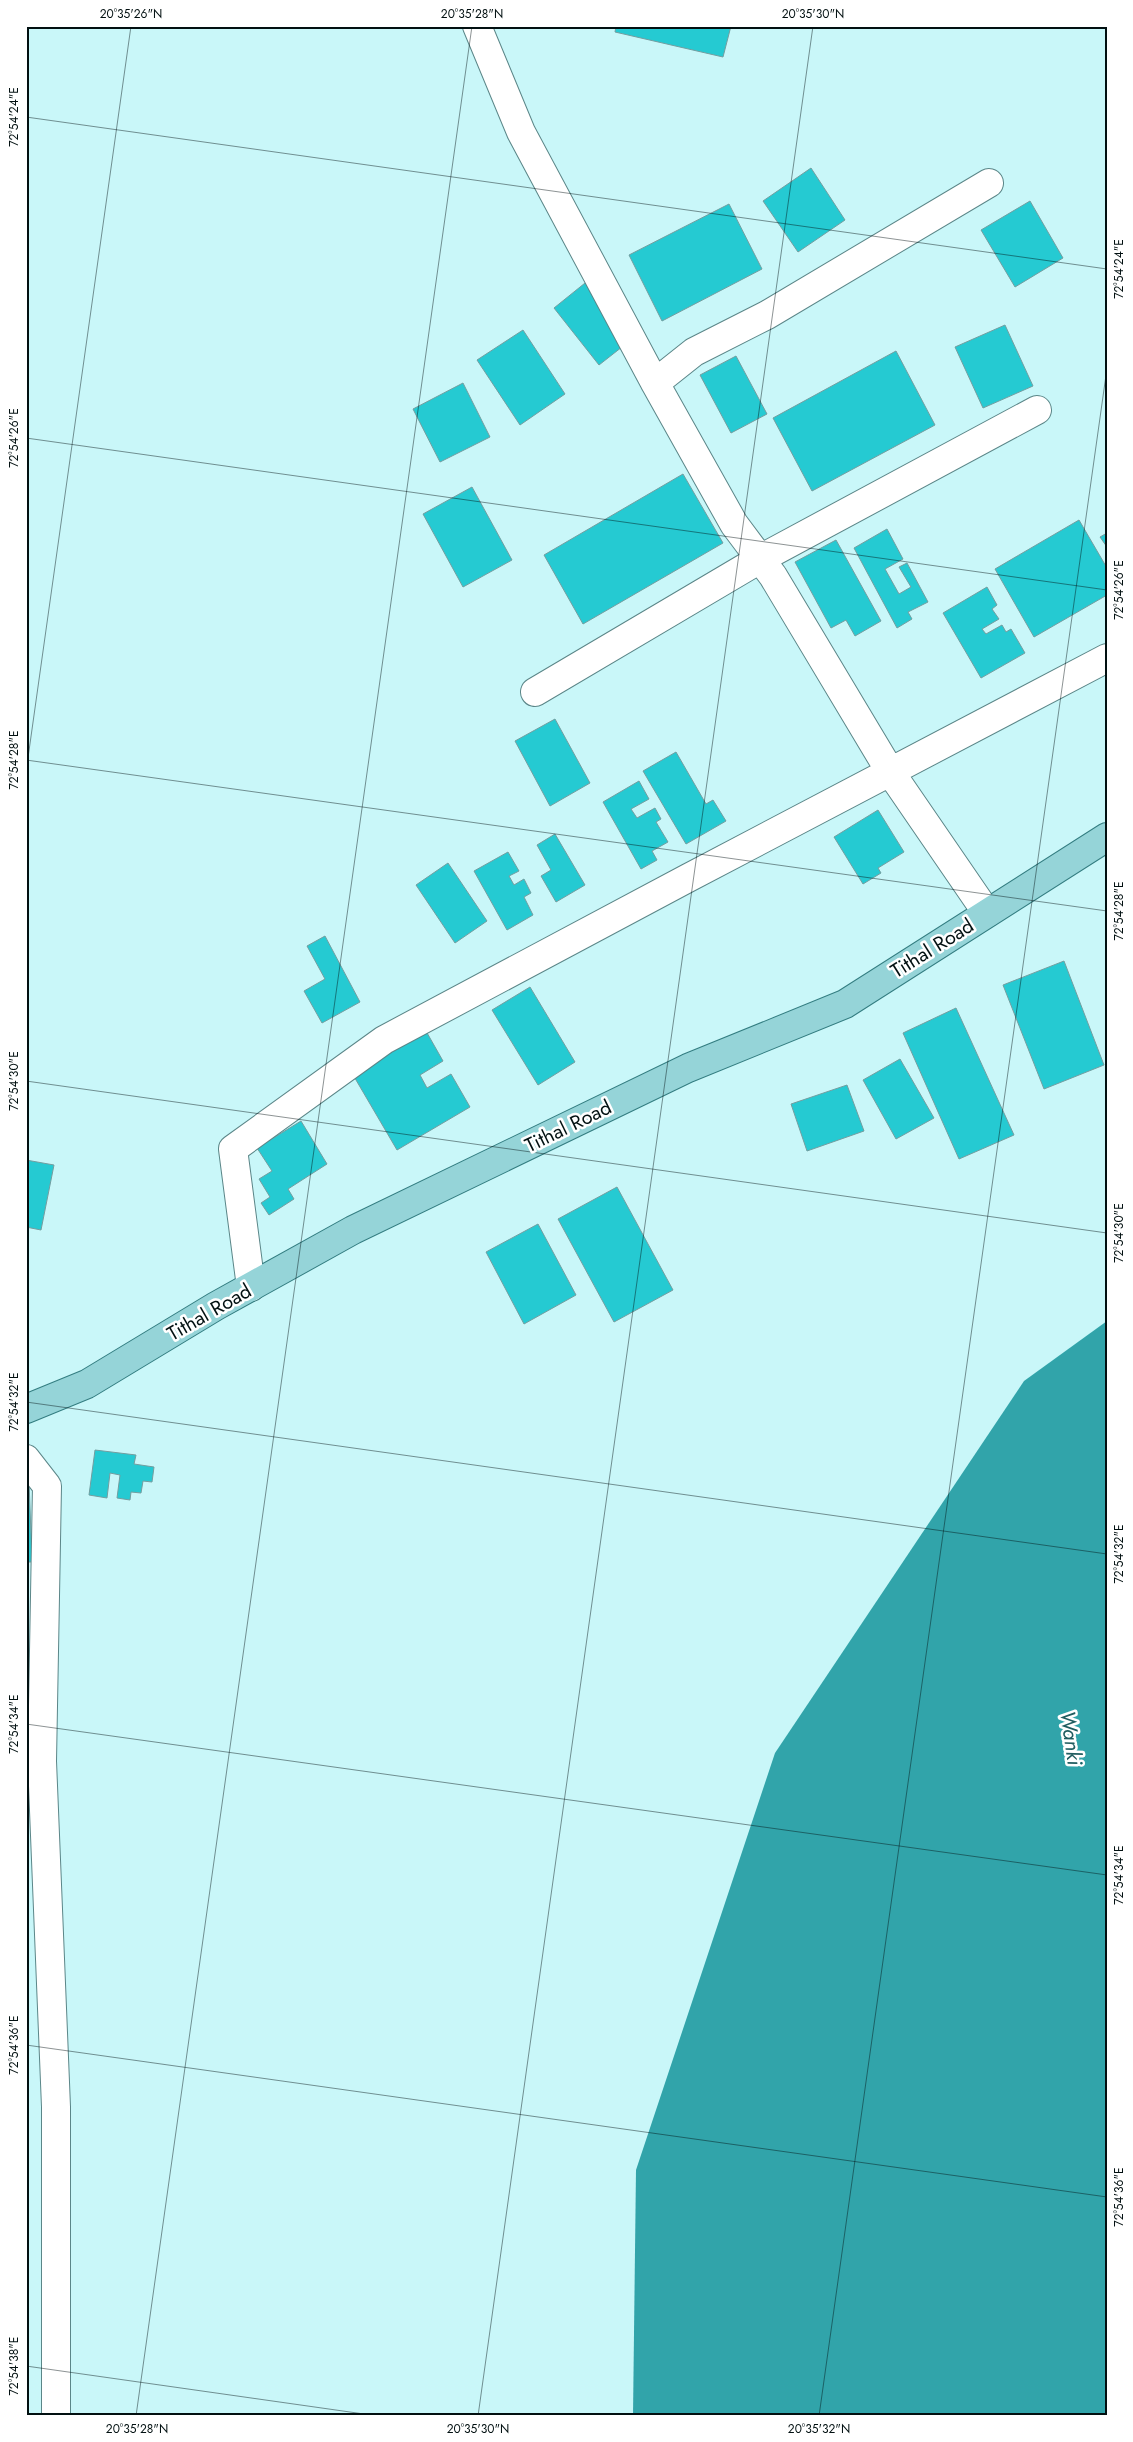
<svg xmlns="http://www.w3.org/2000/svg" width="1133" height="2442" font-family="Jost,sans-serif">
<rect width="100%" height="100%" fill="#c9f7f9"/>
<!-- water -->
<path fill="#31a4aa" d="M1107,1321v1095h-474l3,-246 139,-417 249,-372z"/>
<!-- building -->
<path fill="#25cad2" stroke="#739ea0" d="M616,26h115l-8,31 -108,-25z
M811,168l34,52 -47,32 -35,-51z
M1030,201l33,57 -48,29 -34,-57z
M729,204l33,65 -100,52 -33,-66z
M590,279l46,57 -37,29 -45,-57z
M1005,325l28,61 -50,22 -28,-61z
M523,330l42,64 -45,31 -43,-65z
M896,351l39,74 -123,66 -39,-73z
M736,356l31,58 -36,19 -31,-58z
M463,383l27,54 -50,25 -27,-53z
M683,474l40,69 -140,81 -39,-69z
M472,487l40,73 -49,27 -40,-73z
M1079,520l28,48v27l-73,42 -39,-68z
M887,529l16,30 -18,10 14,25 12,-7 -12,-20 8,-4 21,39 -20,10 4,7 -15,9 -43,-80z
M1107,533v14l-7,-10z
M836,540l45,81 -26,15 -9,-16 -15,8 -36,-66z
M987,587l10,18 -5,4 7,10 -17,10 4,5 16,-9 4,7 5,-3 14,24 -44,25 -38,-65z
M555,719l35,64 -40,23 -35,-65z
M676,752l30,52 7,-4 13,21 -40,23 -43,-73z
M639,781l10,18 -18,10 6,9 18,-10 6,11 -5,3 12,20 -16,9 5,9 -16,9 -38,-67z
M878,810l26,42 -26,16 3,5 -18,11 -29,-47z
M555,834l30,51 -29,17 -15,-26 10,-6 -14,-25z
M508,852l11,19 -10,5 5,9 10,-6 7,14 -7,4 9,18 -26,15 -33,-59z
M448,863l39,58 -32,22 -39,-58z
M325,936l35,66 -38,21 -18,-32 21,-12 -18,-33z
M1064,961l40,104 -60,24 -41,-104z
M530,987l45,75 -37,23 -46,-75z
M956,1008l58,127 -55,24 -56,-126z
M422,1024l21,37 -23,14 7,13 24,-14 19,33 -73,43 -48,-82z
M900,1059l34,59 -38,21 -33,-59z
M847,1085l17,46 -57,20 -16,-47z
M301,1121l26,43 -39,25 6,10 -25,16 -8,-12 9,-6 -11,-18 13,-8 -15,-23z
M26,1160l28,5 -13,65 -15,-3z
M617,1187l56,103 -59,32 -56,-103z
M538,1224l38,71 -52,29 -38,-72z
M95,1450l41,5 -2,9 20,3 -2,15 -9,-1 -2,12 -10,-1 -1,8 -13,-2 3,-23 -10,-2 -3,25 -18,-3z
M26,1481h3l3,81h-6z"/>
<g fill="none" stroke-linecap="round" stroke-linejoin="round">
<defs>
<path id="minor" d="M477,26l44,106 134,251 79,141 39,52 118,197 96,140
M655,383l39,-31 73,-37 222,-132
M535,692l225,-133 277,-149
M251,1287l-18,-138 151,-109 304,-162 419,-220
M26,1459l21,27 -5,275 14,346v309"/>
<path id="major" d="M26,1409l61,-25 129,-78 137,-76 335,-162 157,-64 262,-167"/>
</defs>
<!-- minor casing -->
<use href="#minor" stroke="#5b8688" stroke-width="30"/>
<!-- major casing -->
<use href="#major" stroke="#337d81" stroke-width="30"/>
<!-- minor -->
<use href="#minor" stroke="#fff" stroke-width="28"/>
<!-- major -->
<use href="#major" stroke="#95d4d8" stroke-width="28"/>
</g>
<!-- ticks -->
<path fill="none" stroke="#021011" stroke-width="1" stroke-opacity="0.45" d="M26,117l1081,152M26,438l1081,152M26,760l1081,151M26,772l105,-746M26,1081l1081,152M26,1402l1081,152M26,1724l1081,151M26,2045l1081,152M26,2366l352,50M136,2416l336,-2390M478,2416l335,-2390M819,2416l288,-2048"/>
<g text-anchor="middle" stroke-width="5" stroke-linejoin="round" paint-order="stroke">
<!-- street labels -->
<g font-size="20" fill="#021011" stroke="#fff">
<text transform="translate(932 948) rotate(-32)" y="7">Tithal Road</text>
<text transform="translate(568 1126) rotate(-26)" y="7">Tithal Road</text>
<text transform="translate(209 1312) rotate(-30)" y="7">Tithal Road</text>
</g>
<!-- water labels -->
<g font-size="21" font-style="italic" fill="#205d60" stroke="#fff">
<text transform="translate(1071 1738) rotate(82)" y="7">Wanki</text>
</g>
</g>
<!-- border -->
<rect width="1133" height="2442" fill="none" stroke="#ffffff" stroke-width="55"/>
<rect x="28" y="28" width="1078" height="2386" fill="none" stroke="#021011" stroke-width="2"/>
<g font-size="12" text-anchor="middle" fill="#021011">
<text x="131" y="18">20°35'26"N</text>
<text x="472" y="18">20°35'28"N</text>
<text x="813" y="18">20°35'30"N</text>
<text transform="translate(14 117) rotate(-90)" y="4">72°54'24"E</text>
<text transform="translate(1119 269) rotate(-90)" y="4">72°54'24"E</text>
<text transform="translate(14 438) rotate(-90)" y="4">72°54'26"E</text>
<text transform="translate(1119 590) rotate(-90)" y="4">72°54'26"E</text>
<text transform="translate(14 760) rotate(-90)" y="4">72°54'28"E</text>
<text transform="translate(1119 911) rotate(-90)" y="4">72°54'28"E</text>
<text transform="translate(14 1081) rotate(-90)" y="4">72°54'30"E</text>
<text transform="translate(1119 1233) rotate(-90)" y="4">72°54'30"E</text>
<text transform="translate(14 1402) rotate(-90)" y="4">72°54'32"E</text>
<text transform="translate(1119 1554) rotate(-90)" y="4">72°54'32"E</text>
<text transform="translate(14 1724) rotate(-90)" y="4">72°54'34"E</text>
<text transform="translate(1119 1875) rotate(-90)" y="4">72°54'34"E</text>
<text transform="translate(14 2045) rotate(-90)" y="4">72°54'36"E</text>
<text transform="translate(1119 2197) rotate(-90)" y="4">72°54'36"E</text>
<text transform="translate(14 2366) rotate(-90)" y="4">72°54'38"E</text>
<text x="137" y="2433">20°35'28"N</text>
<text x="478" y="2433">20°35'30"N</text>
<text x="819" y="2433">20°35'32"N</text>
</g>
</svg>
